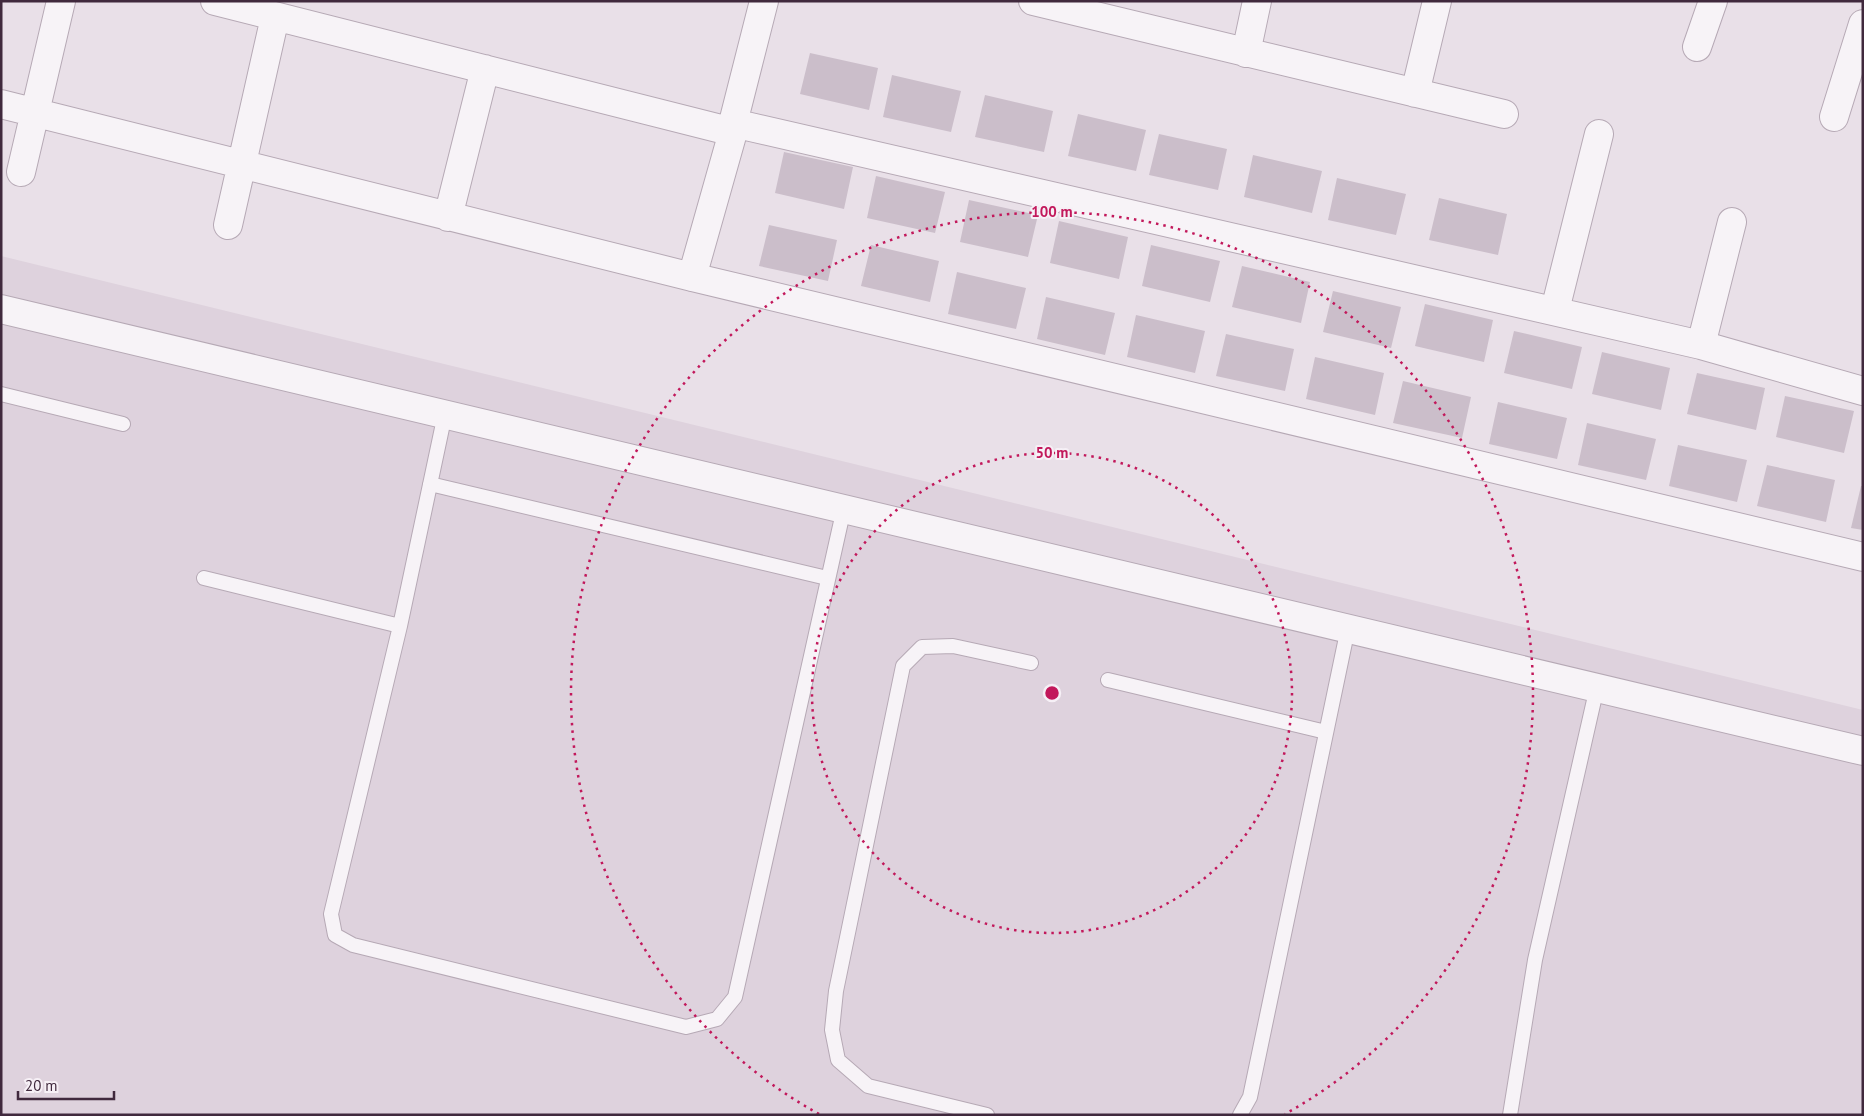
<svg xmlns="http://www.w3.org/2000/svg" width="1864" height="1116" font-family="'PT Sans',sans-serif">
<rect width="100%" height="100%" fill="#e9e0e8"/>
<!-- built -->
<path fill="#ded2dd" d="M1,256l1862,454v405h-1862z"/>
<!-- building -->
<path fill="#cbbeca" d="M810,53l68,15 -9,42 -69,-16z
M892,75l69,16 -10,41 -68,-15z
M985,95l68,16 -9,41 -69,-15z
M1078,114l68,16 -10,41 -68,-15z
M1159,134l68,15 -9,41 -69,-15z
M784,152l69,15 -9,42 -69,-16z
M1253,155l69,16 -10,42 -68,-16z
M876,176l69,16 -10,41 -68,-15z
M1337,178l69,16 -10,41 -68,-15z
M1439,198l68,16 -9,41 -69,-15z
M969,200l69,15 -10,42 -68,-15z
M1059,221l69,16 -9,42 -69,-16z
M769,225l68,15 -9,41 -69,-15z
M871,245l68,16 -9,41 -69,-16z
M1151,245l69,16 -10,41 -68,-16z
M1242,266l68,16 -9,41 -69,-16z
M957,272l69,16 -10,41 -68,-15z
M1333,291l68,16 -10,41 -68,-16z
M1046,297l69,16 -10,42 -68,-16z
M1425,304l68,16 -9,42 -69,-16z
M1136,315l69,16 -10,42 -68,-16z
M1514,331l68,16 -10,42 -68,-16z
M1226,334l68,15 -9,42 -69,-15z
M1602,352l68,16 -9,42 -69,-16z
M1315,357l69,16 -9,42 -69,-16z
M1697,373l68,15 -9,42 -69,-16z
M1403,381l68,16 -9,41 -69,-15z
M1785,396l69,15 -10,42 -68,-16z
M1498,402l69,16 -10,41 -68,-15z
M1587,423l69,16 -10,41 -68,-15z
M1678,445l69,15 -10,42 -68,-16z
M1767,465l68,15 -9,42 -69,-16z
M1861,486h2v44l-12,-2z"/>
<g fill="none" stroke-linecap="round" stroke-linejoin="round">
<defs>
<path id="lane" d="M1,394l122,30
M445,414l-45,212 -69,288 4,21 18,10 333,82 31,-8 18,-22 109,-489
M430,484l397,94
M204,578l196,48
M1108,680l218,52
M987,1115l-119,-29 -30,-26 -6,-30 4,-39 67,-325 19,-19 31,-1 78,17
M1240,1115l10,-18 98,-469
M1510,1115l25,-155 62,-273"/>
<path id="street" d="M215,1l518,131
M1033,1l471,113
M1697,47l16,-46
M1246,53l11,-52
M1415,93l22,-92
M1,104l691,173 1171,280
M1834,117l29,-93
M733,123l968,222 162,46
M21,172l40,-171
M448,217l37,-148
M228,225l47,-208
M692,277l41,-145v-9l31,-122
M1,309l1862,442
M1555,310l44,-176
M1701,345l31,-123"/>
</defs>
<!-- lane casing -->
<use href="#lane" stroke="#b6a9b5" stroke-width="16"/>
<!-- street casing -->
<use href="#street" stroke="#b6a9b5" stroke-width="30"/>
<!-- lane -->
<use href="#lane" stroke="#f7f3f7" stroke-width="14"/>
<!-- street -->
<use href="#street" stroke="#f7f3f7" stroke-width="28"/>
</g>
<!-- distance rings -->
<g fill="none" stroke="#c2185b" stroke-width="2.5" stroke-dasharray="2.5 5">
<circle cx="1052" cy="693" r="240"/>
<path d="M819 1114A481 481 0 1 1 1285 1114"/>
</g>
<circle cx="1052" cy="693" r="8" fill="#c2185b" stroke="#f6f0f6" stroke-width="2.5"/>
<g font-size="15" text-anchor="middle" font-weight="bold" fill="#c2185b" stroke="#f6f0f6" stroke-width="4" stroke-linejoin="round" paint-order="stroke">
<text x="1052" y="217">100 m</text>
<text x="1052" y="458">50 m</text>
</g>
<!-- border -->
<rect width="1864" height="1116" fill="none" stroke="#40293d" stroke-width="5"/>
<!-- scale -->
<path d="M18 1091v8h96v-8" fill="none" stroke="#40293d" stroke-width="2.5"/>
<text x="25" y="1091" font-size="15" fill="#40293d" stroke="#f6f0f6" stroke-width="4" paint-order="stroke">20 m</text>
</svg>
